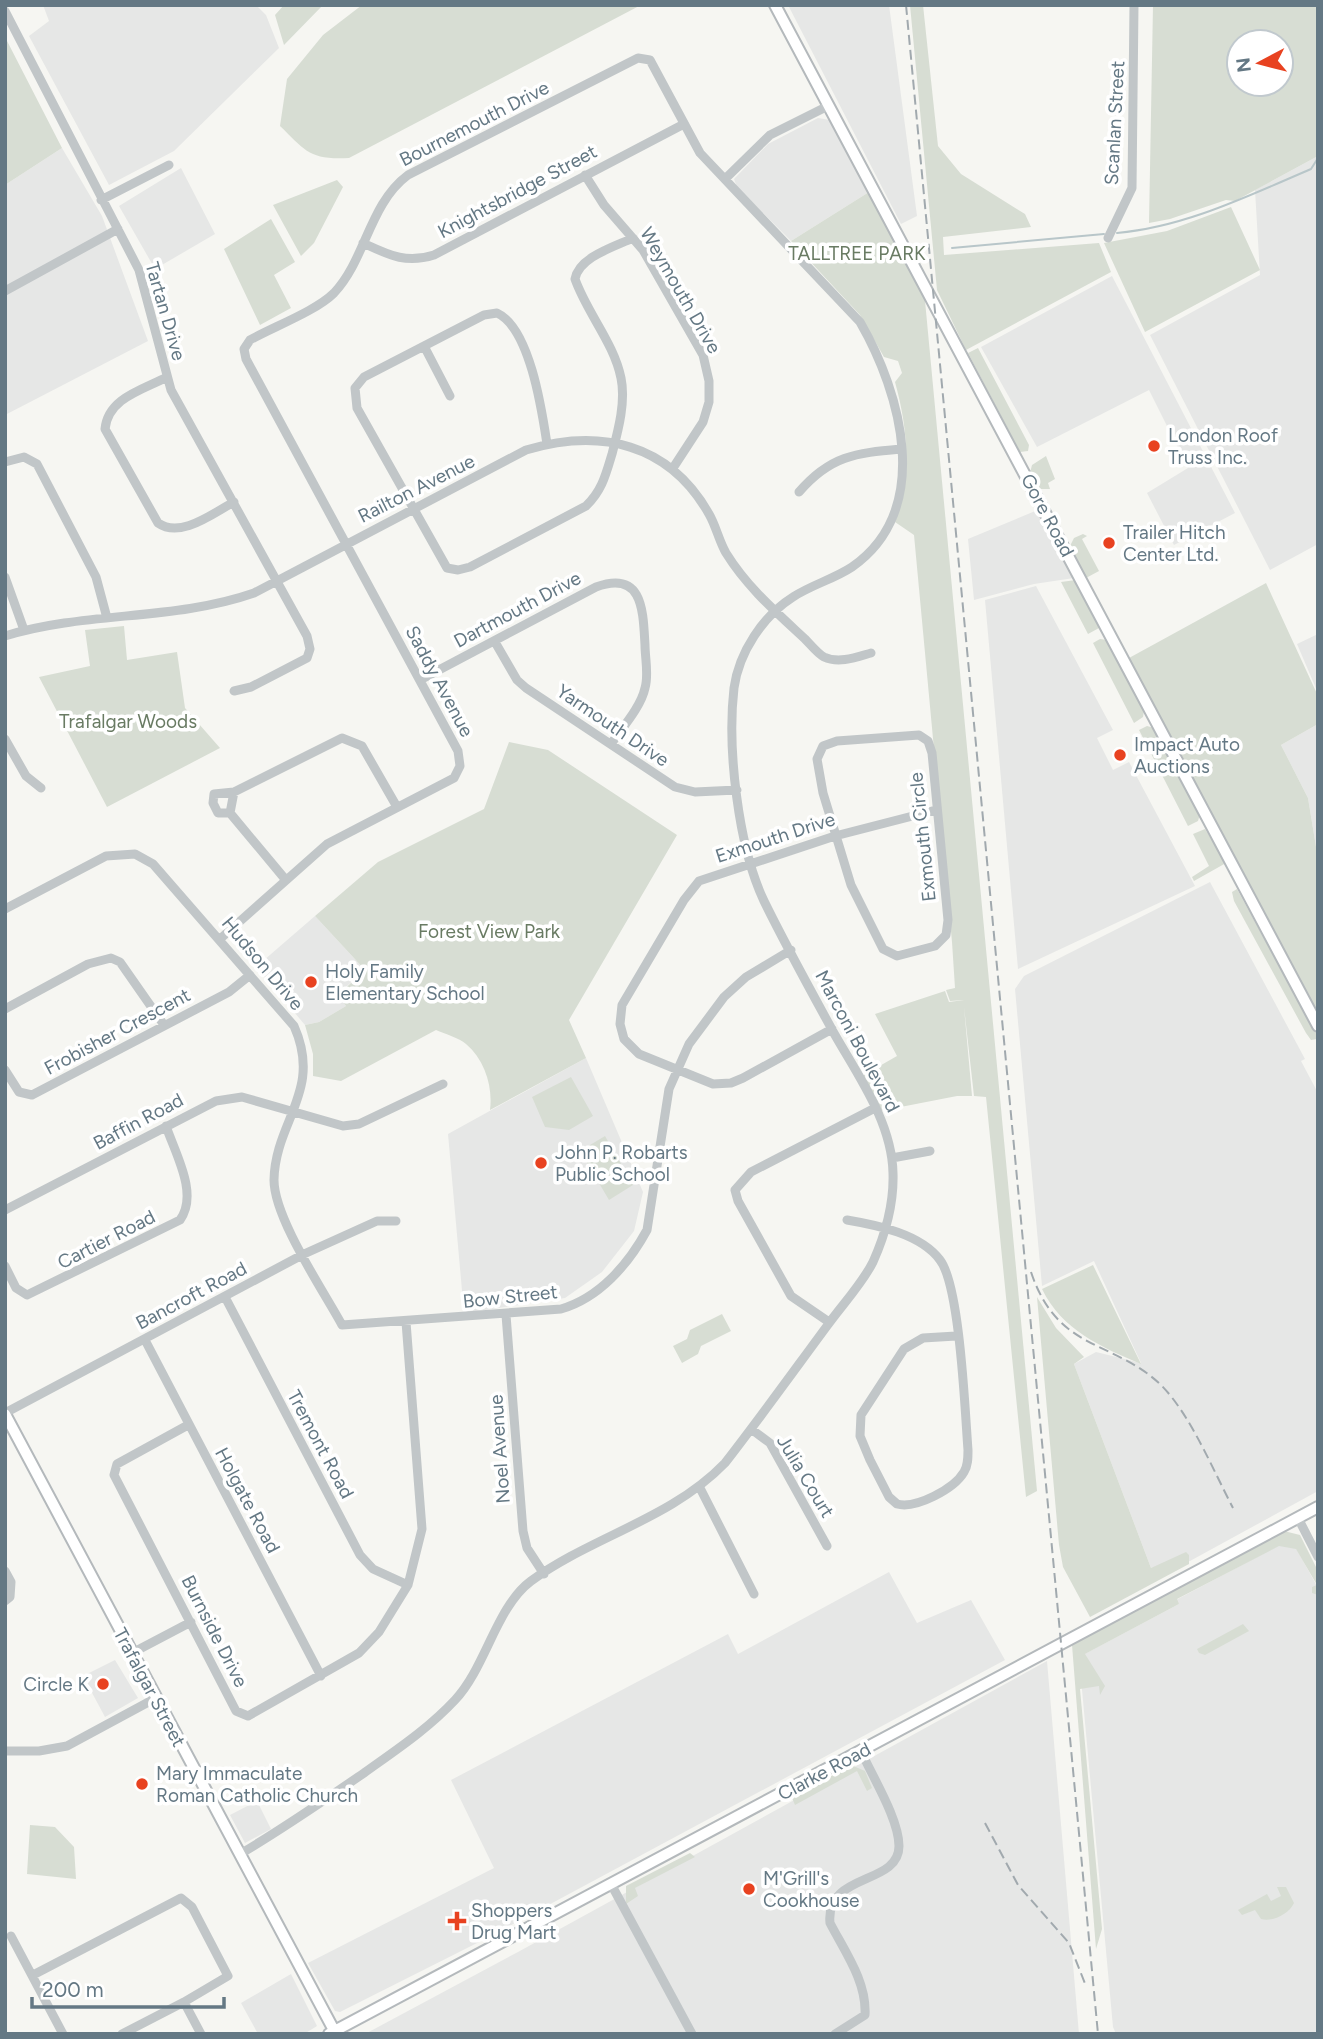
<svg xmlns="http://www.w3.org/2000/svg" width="1323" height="2039" font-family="Figtree,sans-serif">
<rect width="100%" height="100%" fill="#f6f6f2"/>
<!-- built -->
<path fill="#e6e7e6" d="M43,5h213l10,10 13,33 -105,103 -65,34 -80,-149 20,-15z
M788,5h101l28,211 -16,8z
M818,118l12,2 39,72 -78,49 -54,-54 -3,-8 34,-35z
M62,148l40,68 46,125 -143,74v-230z
M1318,156v388l-48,26 -120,-235 110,-60 -5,-85z
M181,168l34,66 -60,35 -36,-63z
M1112,276l123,237 -61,32 -27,-52 41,-25 -39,-78 -112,57 -56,-100z
M1040,509l34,69 -40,6 -60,16 -6,-61z
M1036,586l77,144 -16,8 16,32 16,-8 66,124 -177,83 -33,-369z
M1318,634v59l-21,-49z
M1318,724v135l-10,-61 -27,-53z
M1210,882l95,177 -4,2 17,32v398l-128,70 -39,7 -77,-204 22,-12 45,11 -47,-102 -52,25 -27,-297 9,-13z
M315,916l50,54 -27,24 8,12 -27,16 -14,3 -49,-58z
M586,1058l57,134 -9,39 -32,41 -37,26 -101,15 -16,-179z
M1291,1539l27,49v446h-202l-3,-7 -34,-370 100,-53 -3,-4z
M889,1572l28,51 54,-23 34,60 -518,278 -147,74 -5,-1 -27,-48 186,-95 -43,-88 277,-146 10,20z
M115,1660l23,38 -33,19 -22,-41z
M1047,1661l32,373h-714l153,-82z
M257,1801l14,28 -26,14 -15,-28z
M291,1974l26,52 -13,8h-46l-17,-31z"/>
<!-- green -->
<path fill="#d7ddd3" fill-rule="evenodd" d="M284,5h39l-39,40 -9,-30z
M362,5h279l-292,153c-40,2 -43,-7 -69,-32l7,-47 36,-44z
M910,5h13l15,141 23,28 64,40 6,13 -88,10 1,18 155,-12 12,29 -145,78 -29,-60z
M1153,5h165v151l-83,45 -9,-1 -56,19 -21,4zM1239,42h42v42h-42z
M5,37l57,111 -57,37z
M337,180l6,7 -29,56 -13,13 -28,-51z
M869,192l55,98 113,1201 -11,6 -40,-400 -12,-1 -10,-89 8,89h-15l-77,15 -18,-35 35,-20 -22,-42 70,-23 4,11 15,-2 -14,1 -4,-11 9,-2 -3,-46 -38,-407 -19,-13c17,-46 13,-93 0,-140l7,-9 -4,-12 -14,-4 -24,-42 -69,-74z
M1231,207l29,63 -115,62 -41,-89 63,-12z
M271,219l24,43 -21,13 17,33 -31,17 -36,-76z
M978,348l51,97 -1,6 -8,1 -52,-99z
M1046,456l9,23 -7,4 2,6h-11l-9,-16 2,-8z
M1083,534l4,2 -5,3 17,32 -13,7 -16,-32 4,-8z
M1076,580l23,43v5l-11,6 -27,-52z
M1266,583l52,113v28l-37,21 27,53 10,61v155l-189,-356z
M124,626l3,34 50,-8 8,56 35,40 -113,59 -68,-130 51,-11 -5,-36z
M1100,639l7,1 37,71 -1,6 -9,6 -41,-80z
M1147,726l7,2 46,86 -2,7 -10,5 -49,-96z
M509,742l39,8 129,85 -108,185 17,38 -96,52c3,-23 -5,-50 -24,-66 -7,-6 -21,-10 -30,-14l-95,51 -28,-5v-22l-8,-29 14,-3 27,-16 -8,-11 27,-25 -50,-54 63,-54 106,-53z
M1205,829l21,34 -32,18 -2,-4 17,-11 -16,-32z
M1237,889l81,148 -1,2 -6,1 -5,-7 -72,-132 -2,-9z
M571,1077l22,39 -24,14 -24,-3 -13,-30z
M605,1136l28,49 -24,15 -29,-49z
M1093,1265l48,99c-40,-17 -79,-34 -99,-75z
M1037,1297l19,31 28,29 -10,7 77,204 35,-16 3,3v9l-99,53 -27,-50 -4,-22z
M722,1314l9,17 -30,15 -3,8 -16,9 -9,-17 14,-7 3,-9z
M1284,1531l16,4 18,36v24l-6,-2v-6l5,-2 -21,-36 -17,-3 -102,53 2,5 -94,50 20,32 -5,9 -1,-9 -19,3 22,240 -6,20 -24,-304z
M1243,1624l6,7 -44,24 -6,-2 -2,-4z
M851,1765l14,6 7,17 -5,3 -10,-20 -62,34 -3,-7z
M30,1825l25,2 19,20 2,32 -49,-5z
M690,1853l5,4 -60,31 3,8 -12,8v-18z
M1277,1887h9l8,16c-5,11 -21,19 -33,16l-6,-9 -13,5 -4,-5 29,-16 4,7 10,-5z"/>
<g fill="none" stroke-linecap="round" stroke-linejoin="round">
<!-- stream -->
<path stroke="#b8c6c9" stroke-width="2" d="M1117,233c68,-6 131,-37 194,-64l7,-11
M952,248l152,-14"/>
<defs>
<path id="major" d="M775,5l543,1021
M5,1414l331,620
M329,2034l989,-527"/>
</defs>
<!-- major casing -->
<use href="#major" stroke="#b4b9bc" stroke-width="14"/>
<!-- minor -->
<path stroke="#c1c6c8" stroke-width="9" d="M5,11l134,259 32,120 136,246 3,13 -3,9 -56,29 -17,4
M585,175l19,30 39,45 60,105 6,26v21l-6,20 -30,46
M725,179l45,-44 58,-29
M101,200l68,-35
M1108,238l24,-50 2,-183
M363,243c26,12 43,21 71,12l250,-131
M5,291l113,-62
M424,346l26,50
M167,377c-25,13 -59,21 -62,52l53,94c23,16 55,-10 76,-21
M547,444c-5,-33 -17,-116 -50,-131l-13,2 -120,62 -9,11 2,20 90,160 11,2 12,-3 116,-61c16,-15 20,-32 26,-52 6,-23 14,-52 9,-76 -7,-35 -34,-65 -46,-99 4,-22 39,-32 58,-41
M5,462l19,-5 13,7 59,113 11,41
M799,492c31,-36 56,-39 102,-43
M5,577l19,53
M5,636c81,-25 169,-15 249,-43l272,-143c74,-22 143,-7 183,64 7,12 10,27 17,39 21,34 50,59 79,86 5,5 13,15 19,18 15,7 33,0 47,-4
M495,642l22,38 9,8 149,99 20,5 42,-2
M420,680l176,-93c47,-17 47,23 49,58 0,13 4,30 0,43 -4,19 -23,40 -34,56
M919,735l9,6 4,12 16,167 -2,15 -11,11 -38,10 -14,-7 -32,-64 -28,-92 -6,-34 6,-13 14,-5z
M5,739l21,37 15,12
M230,813h-12l-5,-10 1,-9 20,-2
M285,879l-55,-66 4,-21 108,-54 20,8 35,61
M5,909l101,-53 29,-2 18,10 141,162c29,65 -19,95 -20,154 0,38 49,110 68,145l219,-16c38,-11 67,-44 86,-79l22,-141 20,-45 35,-47 22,-20 45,-27
M220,939l107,-95 127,-66 6,-12 -2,-15 -212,-392 -2,-10 6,-9c23,-13 66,-29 84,-47 32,-34 35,-89 74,-118l230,-117 12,2 50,93 160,169c41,71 74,188 -8,245 -18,12 -41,18 -59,30 -30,19 -54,55 -59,91 -7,60 4,158 30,213 22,45 47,90 71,134 24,42 57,88 58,138 1,30 -8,62 -20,89 -11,22 -31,43 -46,64 -34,46 -67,92 -102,137 -54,56 -132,73 -194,118 -35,26 -45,86 -76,119 -27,29 -59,50 -91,73 -41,28 -81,56 -124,81
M5,1009l83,-45 23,-6 9,4 44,63
M832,1029l-89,49 -12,5 -18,1 -74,-30 -15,-15 -4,-15 2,-19 62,-105 15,-19 136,-45 101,-26
M5,1070l14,22 13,3 197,-103 21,-17
M892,1158l38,-7
M5,1210l211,-109 26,-4 101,29 16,-2 84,-40
M847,1220c30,5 74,14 93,40 20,26 25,152 28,190 0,8 0,16 -4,22 -10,17 -48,37 -67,32l-8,-7 -19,-37 -10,-24 1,-21 43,-66 19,-11 33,-2
M5,1266l11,22 11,7 153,-75c19,-26 -5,-67 -14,-94
M225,1297l135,258 13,14 35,16
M506,1315l17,216 4,17 17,26
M829,1322l-38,-26 -53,-95 -3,-11 16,-18 124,-64
M145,1340l176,336
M5,1413l299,-159 73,-33h19
M188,1425l-71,39 -3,11 122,236 12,5 111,-63 20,-21 29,-47 14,-56 -16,-207
M751,1429l19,14 57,103
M700,1488l54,106
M1298,1518l20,39
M5,1571l6,11 -1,15 -5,4
M132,1653l59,-31
M5,1751h34l28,-5 89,-48
M611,1884l81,150
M11,1936l52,98
M33,1975l148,-77 11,9 36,69 -44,26
M122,2034l62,-32 17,32
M835,2034l30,-19c2,-33 -20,-63 -35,-92 -5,-51 69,-37 69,-77 0,-27 -27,-70 -38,-95"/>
<!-- major -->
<use href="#major" stroke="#fff" stroke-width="10"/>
<!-- rail -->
<path stroke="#a1a9ae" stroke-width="2" stroke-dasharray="10 5" stroke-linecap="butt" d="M906,5l192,2029
M1031,1272c27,81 83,67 131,114 29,30 51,84 71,122
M985,1823l33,62 51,58 17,43"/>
</g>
<!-- markers -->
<g fill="#e84220" stroke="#fff" stroke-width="2.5">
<circle cx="1154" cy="446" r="7"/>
<circle cx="1109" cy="543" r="7"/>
<circle cx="1120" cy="755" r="7"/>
<circle cx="311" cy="982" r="7"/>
<circle cx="541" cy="1163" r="7"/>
<circle cx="103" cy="1684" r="7"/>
<circle cx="142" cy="1784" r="7"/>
<circle cx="749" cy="1889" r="7"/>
<path d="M453.5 1910.5h7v7h7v7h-7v7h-7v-7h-7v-7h7z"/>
</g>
<g text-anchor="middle" stroke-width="7" stroke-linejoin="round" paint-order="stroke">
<!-- street labels -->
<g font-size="19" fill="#647884" stroke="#fff">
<text transform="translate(474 123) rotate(-27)" y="7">Bournemouth Drive</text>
<text transform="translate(1114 123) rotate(-87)" y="7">Scanlan Street</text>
<text transform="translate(517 191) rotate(-28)" y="7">Knightsbridge Street</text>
<text transform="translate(681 290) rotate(60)" y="7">Weymouth Drive</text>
<text transform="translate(166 311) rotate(74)" y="7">Tartan Drive</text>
<text transform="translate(416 488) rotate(-27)" y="7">Railton Avenue</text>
<text transform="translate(1048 515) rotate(62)" y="7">Gore Road</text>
<text transform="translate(517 609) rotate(-28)" y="7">Dartmouth Drive</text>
<text transform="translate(440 681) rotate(62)" y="7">Saddy Avenue</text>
<text transform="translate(613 725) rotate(34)" y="7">Yarmouth Drive</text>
<text transform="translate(775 837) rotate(-18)" y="7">Exmouth Drive</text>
<text transform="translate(922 837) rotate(-96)" y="7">Exmouth Circle</text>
<text transform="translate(263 963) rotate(50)" y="7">Hudson Drive</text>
<text transform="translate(117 1031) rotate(-28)" y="7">Frobisher Crescent</text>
<text transform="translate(858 1041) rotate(62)" y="7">Marconi Boulevard</text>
<text transform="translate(138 1121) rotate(-28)" y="7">Baffin Road</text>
<text transform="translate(106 1239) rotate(-27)" y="7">Cartier Road</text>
<text transform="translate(191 1295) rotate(-28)" y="7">Bancroft Road</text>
<text transform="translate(510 1296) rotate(-6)" y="7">Bow Street</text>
<text transform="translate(321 1444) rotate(62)" y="7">Tremont Road</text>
<text transform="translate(499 1449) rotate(-94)" y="7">Noel Avenue</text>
<text transform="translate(806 1476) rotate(59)" y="7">Julia Court</text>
<text transform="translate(248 1500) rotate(62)" y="7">Holgate Road</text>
<text transform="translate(215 1631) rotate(63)" y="7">Burnside Drive</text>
<text transform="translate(150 1687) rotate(62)" y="7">Trafalgar Street</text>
<text transform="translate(824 1771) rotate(-28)" y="7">Clarke Road</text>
</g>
<!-- park labels -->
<g font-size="19" fill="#697b63" stroke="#fff">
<text x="857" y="260">TALLTREE PARK</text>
<text x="128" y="728">Trafalgar Woods</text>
<text x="489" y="938">Forest View Park</text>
</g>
<!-- poi labels -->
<g font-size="19" fill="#647884" stroke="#fff" text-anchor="start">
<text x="1168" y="442">London Roof<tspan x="1168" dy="22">Truss Inc.</tspan></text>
<text x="1123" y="539">Trailer Hitch<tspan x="1123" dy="22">Center Ltd.</tspan></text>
<text x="1134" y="751">Impact Auto<tspan x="1134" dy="22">Auctions</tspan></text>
<text x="325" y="978">Holy Family<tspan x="325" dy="22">Elementary School</tspan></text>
<text x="555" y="1159">John P. Robarts<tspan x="555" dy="22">Public School</tspan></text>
<text x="89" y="1691" text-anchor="end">Circle K</text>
<text x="156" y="1780">Mary Immaculate<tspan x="156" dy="22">Roman Catholic Church</tspan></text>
<text x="763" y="1885">M'Grill's<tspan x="763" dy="22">Cookhouse</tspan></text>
<text x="471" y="1917">Shoppers<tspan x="471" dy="22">Drug Mart</tspan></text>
</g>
</g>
<!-- border -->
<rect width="1323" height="2039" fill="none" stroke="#647884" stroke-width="14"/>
<!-- north arrow -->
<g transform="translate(1260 63) rotate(263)"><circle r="33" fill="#ffffff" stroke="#c1c9ce" stroke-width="2"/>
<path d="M0-5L12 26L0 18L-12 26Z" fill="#e84220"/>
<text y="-10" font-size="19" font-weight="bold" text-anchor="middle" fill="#647884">N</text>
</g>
<!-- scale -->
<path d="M32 1997v10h192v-10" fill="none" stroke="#647884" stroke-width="3.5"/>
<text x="42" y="1997" font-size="21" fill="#647884" stroke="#ffffff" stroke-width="5" paint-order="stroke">200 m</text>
</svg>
